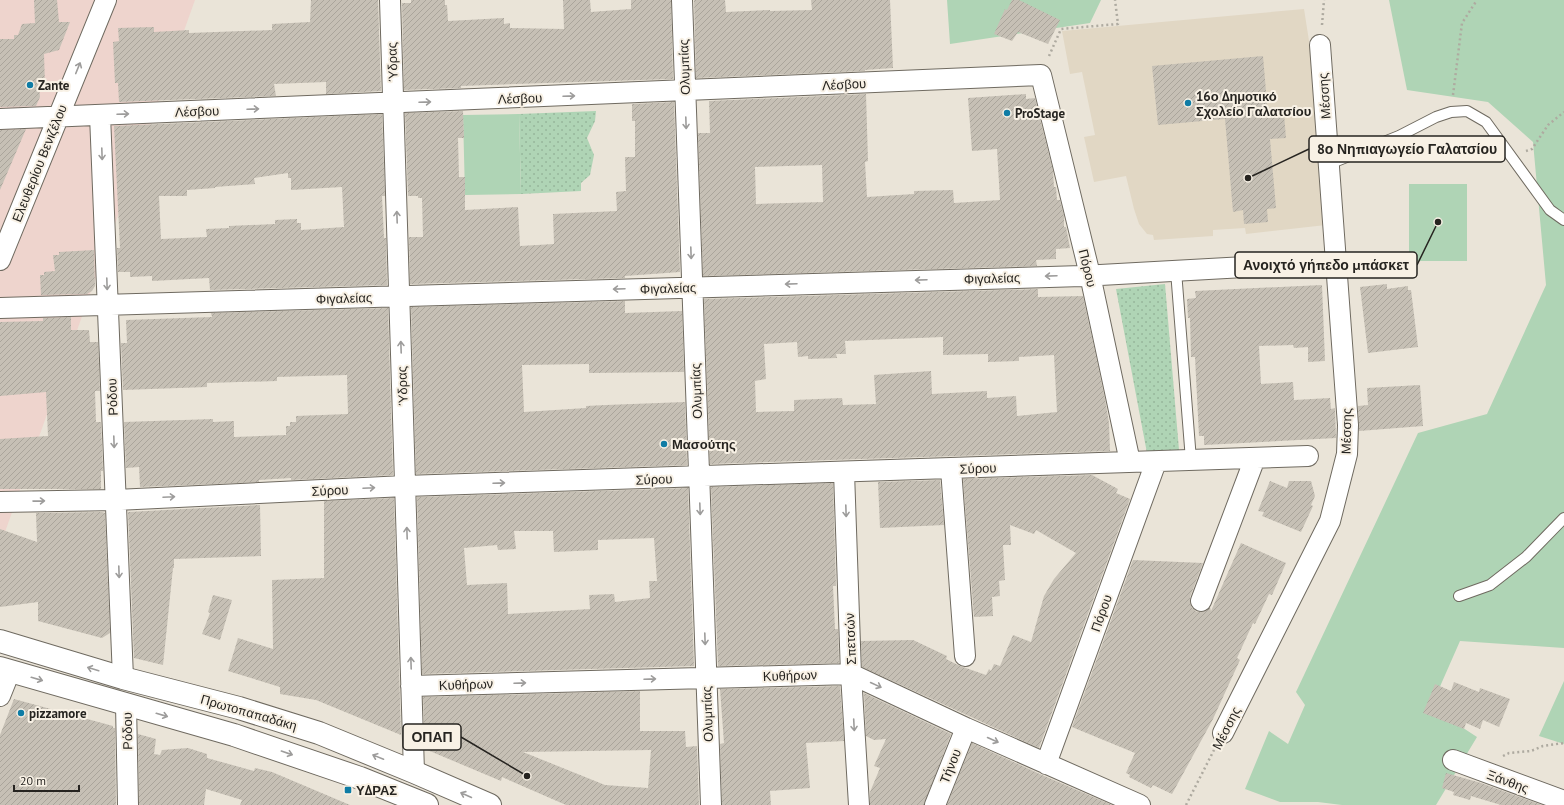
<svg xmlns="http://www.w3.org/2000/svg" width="1564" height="805" font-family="'PT Sans',sans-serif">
<defs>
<pattern id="park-dots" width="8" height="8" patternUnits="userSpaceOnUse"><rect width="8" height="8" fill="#afd4b5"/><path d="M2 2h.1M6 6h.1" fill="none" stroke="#96b69b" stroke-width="1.8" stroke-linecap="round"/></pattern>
<pattern id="building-hatch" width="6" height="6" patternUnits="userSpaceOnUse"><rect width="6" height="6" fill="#c6c0b5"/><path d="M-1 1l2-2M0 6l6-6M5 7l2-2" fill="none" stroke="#aaa59b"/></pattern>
</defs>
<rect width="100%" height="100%" fill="#eae4d8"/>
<!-- commercial -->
<path fill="#eed4cd" d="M0,0h195l-195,546z"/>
<!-- built -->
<path fill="#e1d7c4" d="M1304,9l11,70 11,146 -80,9 -1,-6 -32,2v6l-59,4 -1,-5 -6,-1 -8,-10 -5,-15 -8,-33 -32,6 -10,-45 11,-2 -13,-63 -12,2 -8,-43z"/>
<!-- green -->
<path fill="#afd4b5" d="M947,0h154l-11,23 -140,21z
M1389,0h175v648l-104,-7 -29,66 46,30 -41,68h-94l-24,-3h-38l-35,-13 24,-58 19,13 17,-39 -9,-13 122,-259 69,-19 59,-129 -13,-143 -45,-40 -81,-12z
M519,114l2,80 -56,1 -2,-80z
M1409,184h58v77h-58z
M1564,681v63l-25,-8z"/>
<!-- park -->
<path fill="url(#park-dots)" d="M596,111l-1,10 -8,17 7,17 -4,20 -9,8v8l-60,3 -2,-80z
M1165,284l14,166 -32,3 -31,-164z"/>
<!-- building -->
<path fill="url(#building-hatch)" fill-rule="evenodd" d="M34,0h23l2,22h11l-11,28 -15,4 1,31h-6l1,12 -4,9 -36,1v-68h14v-4h4l4,-11 13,-1z
M311,0h67l3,91 -55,3v-12l-52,2 2,12 -157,6 -1,-19h-3l-2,-41 6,-1 -1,-13 36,-1v5l35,-2v3l83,-3v-6l38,-2z
M411,0h34v5h2l1,16 56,-3v6l6,-1v5l54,1 -1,-29h27l1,12 40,-3v-9h40l2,79 -158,5 -54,2v2l-57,2 -2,-87h9z
M694,0h31l1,12 44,-2v1l42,-1 -1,-10h79l3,68 -28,2v1l-169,7z
M1012,0h7l41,20 -12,24 -30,-12 -6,9 -18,-7 11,-25 2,1z
M1263,56l5,59 16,-1 2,24 -16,1 6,69 -9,1 1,13 -24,2 -1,-14 -10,2 -8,-93 -67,6 -6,-59z
M866,94l2,67 -3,1 2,35 47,-3v-3l39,-1 1,13 46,-3 -3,-51 -25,2 -4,-53 58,-4v5l9,-1 18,73 1,16h2l1,13h3l4,16v11h2l4,21 -14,1v10l-20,1 1,6 -334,10 -5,-143h12l-1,-32zM822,165l1,37 -67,2 -1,-37z
M674,102l6,170 -55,4v2l-215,6 -1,-47h14l-1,-39h-4v-2h-10l-3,-83 58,-2 1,27h-6l1,39h6v33l53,-3 2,39 34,-2 -1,-30 64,-3 -1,-19 10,-1 -1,-34h10v-36h-3v-17z
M382,114l3,82h-3l2,42h2l1,47 -177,5 -1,-12 -57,3v-5l-22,1v-5h-12l-1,-24h3l-6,-122zM288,173v5h3v12l51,-3 2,40 -43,3v-7h-4v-4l-22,1v4l-46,2v2l-23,1 1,8 -46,2 -2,-43h28v-6l28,-2v-1l40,-3 -1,-6z
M26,129l-26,61v-60z
M94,250l1,36 -3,5 -5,3 -46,1 -1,-20h4v-3l11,-1 -2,-16h6v-3z
M1387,284v5l21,-3v4h3l7,57 -50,6 -8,-66z
M1322,285l3,76 -17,1v-15l-14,1 -1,-3 -34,1 2,38 32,-2 1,18 36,-2 1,11 4,-1 1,30 -132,7v-9h-5l-4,-79h-4l-1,-39h-2l-1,-19 9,-1 -1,-7z
M1038,289v8l45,-1 22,103 4,24 1,28 -400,13 -6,-165zM943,337v18l45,-1v8l31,-1v-4l35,-2 3,57 -40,4 -1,-20 -29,2v-7l-55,3 -1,-23 -57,4 2,29 -33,1 -1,-7 -48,2v11l-38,1 -1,-31 11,-2 -2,-35 33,-2 1,15 10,-1v3l29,-1 -1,-4h10l-1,-13z
M625,301v12l57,-2 2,61 -95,1v-9l-67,1 2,47 62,-4v-2l20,-1 79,-3 2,63 -271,9 -5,-167z
M388,308l5,167 -102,5v-2l-32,2v2l-119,5 -1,-20 -13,1 -2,-46 89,-3v3l21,-1v16l52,-2v-9h4v-4h6v-6l52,-2 -1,-39 -70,2v4l-70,2v4l-84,3 -2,-47h6l-1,-23 86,-3 -1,-4z
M71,317v13h18l1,12h8l2,49h-5l1,31h5l2,49h-2v18h-101v-50l48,-3 -2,-44 -46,4v-74l43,-1v-3z
M1420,385l3,41 -64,5 -1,-25 10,-1 -1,-17z
M1092,475l26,14 -2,4 14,6 -91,249 -177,-81 -1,-26 52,-1 34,16 -1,3 14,7 26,9 3,-6 2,2 3,-7 6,2 13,-31 18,7 13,-46 10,-17 22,-26 -40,-23 -2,4 -24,-9 1,20h-8l2,35 -6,1 1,15 -8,1 1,19 -19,1 -11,-138z
M940,480l4,45 -64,3 -2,-46z
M1270,481l17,7 2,-7h22l4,15 -4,9 2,1 -12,26 -39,-16 2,-4 -6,-1z
M833,483l3,103h-3l2,43h3l1,34 -121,3 -7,-179z
M688,488l6,178 -272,8 -5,-177zM514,531h39l1,21 44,-2v-10l56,-2 3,43h-8l1,17 -35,4 -1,-8 -25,1 1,14 -82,5 -1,-31 -40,2 -3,-37 33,-3 1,5 18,-1z
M394,498l7,237 -85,-35 -36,-6v-7l-52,-16 10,-33 35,11 -1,-69 52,-2v-77z
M260,505l1,51 -87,3v9h-1l-10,97 -29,-7 -6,-146z
M102,512l3,1 5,120 -8,5 -64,-17v-19l-38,5v-78l37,13 -1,-29z
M1241,543l45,20 -14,32 -3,-1 -14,30 -2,-1 -16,35 3,2 -27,59 -41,75 -19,-9 -2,3 -22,-11 1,-2 -4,-2 9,-20 -63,-26 61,-167 70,3 -13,34v5l2,6 5,4h6l7,-5 1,4z
M213,595l19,5 -12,40 -18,-6 8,-21 -2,-1z
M1454,682l25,10 1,-4 30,11 -11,28 -16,-7 -3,9 -14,-6 -2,6 -41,-16 12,-29 16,7z
M840,686l4,55 -38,2 4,45 -40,3 1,14h-49l-2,-61 4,-1 -4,-54z
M640,691v40h45l1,16 11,-1 2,59h-133l-64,-28 -1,4 -76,-32 -2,-52zM651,750l-3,38 -43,-3 -82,-33z
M864,693l87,41 -27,71h-54v-13l10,-24 -6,-2 12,-27 -12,1 -8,-4z
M14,699l99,27v2h2l1,77h-116v-70z
M138,734l18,5 -2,15 6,1 2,-5 26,-2 19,6v4l47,13 1,-3 17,4 78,33h-110l2,-5 -36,-11 -2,16h-65z
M972,743l70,32 70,30h-165z
M1446,773l35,10 61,22h-41l-30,-9 -1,4 -17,-5 1,-3 -12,-4z"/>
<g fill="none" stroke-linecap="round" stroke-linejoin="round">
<defs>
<path id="service" d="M1329,164l70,-28 37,-19 15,-5 16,-1 19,11 64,88 14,10
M1176,271l15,189
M1459,596l31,-11 36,-28 38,-39"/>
<path id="minor" d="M390,0l24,772
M682,0l29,805
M100,115l23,563
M0,119l1041,-44 49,200 40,187
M0,260l106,-260
M0,308l1082,-32 254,-14
M951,469l14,187
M844,472l7,202 8,131
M0,502l116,-2 289,-14 903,-30
M1201,601l54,-143
M411,686l440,-12 115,54 174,77
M0,696l10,-25
M126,704l2,101
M1223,733l107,-212 17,-67 1,-29 -28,-380
M1453,760l111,41
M1046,764l110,-302
M935,805l31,-77"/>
<path id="secondary" d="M0,641l123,37 116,30 80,25 95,39 76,33
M0,668l234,67 126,43 67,27"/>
</defs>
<!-- service casing -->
<use href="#service" stroke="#6f6a60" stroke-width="12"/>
<!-- minor casing -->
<use href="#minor" stroke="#6f6a60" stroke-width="22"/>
<!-- secondary casing -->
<use href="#secondary" stroke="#6f6a60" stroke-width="24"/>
<!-- path -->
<path stroke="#aeaaa0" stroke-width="2.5" stroke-dasharray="2 3" stroke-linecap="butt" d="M1322,25l2,-25
M1049,56l12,-27 57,-5 -3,-24
M1453,95l9,-72 15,-23
M1526,151l6,-2 16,-24 16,-13
M1503,756l6,-3 22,-2 12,-5 21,-3
M1186,805l28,-55"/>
<!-- service -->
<use href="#service" stroke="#fff" stroke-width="10"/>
<!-- minor -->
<use href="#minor" stroke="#fff" stroke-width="20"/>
<!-- secondary -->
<use href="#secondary" stroke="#fff" stroke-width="22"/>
</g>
<!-- one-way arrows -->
<defs><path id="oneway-shaft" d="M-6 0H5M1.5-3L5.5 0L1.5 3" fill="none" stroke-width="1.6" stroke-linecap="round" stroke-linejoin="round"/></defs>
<g stroke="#9d9c9b">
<use href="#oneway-shaft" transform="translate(78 68) rotate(-68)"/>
<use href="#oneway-shaft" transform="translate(569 96) rotate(-2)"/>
<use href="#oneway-shaft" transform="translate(425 102) rotate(-2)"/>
<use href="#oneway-shaft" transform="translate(253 109) rotate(-2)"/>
<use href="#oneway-shaft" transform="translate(123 114) rotate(-2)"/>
<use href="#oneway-shaft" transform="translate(686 123) rotate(88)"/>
<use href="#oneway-shaft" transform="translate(102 154) rotate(88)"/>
<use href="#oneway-shaft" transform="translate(397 217) rotate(-92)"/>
<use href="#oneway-shaft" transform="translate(691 253) rotate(88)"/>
<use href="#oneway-shaft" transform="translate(1051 276) rotate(178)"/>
<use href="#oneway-shaft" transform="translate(921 280) rotate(178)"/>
<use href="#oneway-shaft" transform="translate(107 284) rotate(88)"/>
<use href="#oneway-shaft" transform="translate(791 284) rotate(178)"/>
<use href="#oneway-shaft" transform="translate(619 289) rotate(178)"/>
<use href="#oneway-shaft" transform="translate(401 347) rotate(-92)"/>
<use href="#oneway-shaft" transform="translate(114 442) rotate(88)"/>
<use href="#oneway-shaft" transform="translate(499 483) rotate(-2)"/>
<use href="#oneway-shaft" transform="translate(369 488) rotate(-3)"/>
<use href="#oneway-shaft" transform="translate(169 497) rotate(-3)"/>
<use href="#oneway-shaft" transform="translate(39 501) rotate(-1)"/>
<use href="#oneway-shaft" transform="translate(700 509) rotate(88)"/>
<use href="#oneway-shaft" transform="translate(846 511) rotate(88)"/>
<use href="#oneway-shaft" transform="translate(407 533) rotate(-92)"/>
<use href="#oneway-shaft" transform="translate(119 572) rotate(88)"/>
<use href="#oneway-shaft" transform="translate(705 639) rotate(88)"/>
<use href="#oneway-shaft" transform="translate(411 663) rotate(-92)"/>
<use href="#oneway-shaft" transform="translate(93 669) rotate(-163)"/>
<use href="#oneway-shaft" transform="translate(37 679) rotate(16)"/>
<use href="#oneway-shaft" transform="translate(650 679) rotate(-2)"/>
<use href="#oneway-shaft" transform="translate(520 683) rotate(-2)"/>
<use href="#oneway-shaft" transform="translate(876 685) rotate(25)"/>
<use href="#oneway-shaft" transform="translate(162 715) rotate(16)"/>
<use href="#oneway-shaft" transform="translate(854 725) rotate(87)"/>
<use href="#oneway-shaft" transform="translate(993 740) rotate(24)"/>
<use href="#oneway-shaft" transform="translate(287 753) rotate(19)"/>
<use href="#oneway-shaft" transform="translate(378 757) rotate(-158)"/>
<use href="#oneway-shaft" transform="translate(466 795) rotate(-156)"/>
</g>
<!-- markers -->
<g fill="#0e7ca5" stroke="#f8f1e5" stroke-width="1.5">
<circle cx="30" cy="85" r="4"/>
<circle cx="1188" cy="103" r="4"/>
<circle cx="1007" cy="113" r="4"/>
<circle cx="664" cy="444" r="4"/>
<circle cx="21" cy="713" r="4"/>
<rect x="344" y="786" width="8" height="8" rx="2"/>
</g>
<g text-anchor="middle" stroke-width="4" stroke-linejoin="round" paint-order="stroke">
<!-- street labels -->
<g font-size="13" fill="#262420" stroke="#f8f1e5">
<text transform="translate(392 62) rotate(-92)" y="5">Ύδρας</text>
<text transform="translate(684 67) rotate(-92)" y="5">Ολυμπίας</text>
<text transform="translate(844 84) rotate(-3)" y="5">Λέσβου</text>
<text transform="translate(1324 96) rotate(-94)" y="5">Μέσσης</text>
<text transform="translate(520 98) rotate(-2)" y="5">Λέσβου</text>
<text transform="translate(197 111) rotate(-2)" y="5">Λέσβου</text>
<text transform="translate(39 163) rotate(-68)" y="5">Ελευθερίου Βενιζέλου</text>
<text transform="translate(1088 268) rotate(76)" y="5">Πόρου</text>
<text transform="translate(992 278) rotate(-2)" y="5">Φιγαλείας</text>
<text transform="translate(668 288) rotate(-2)" y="5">Φιγαλείας</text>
<text transform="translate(344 298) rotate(-2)" y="5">Φιγαλείας</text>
<text transform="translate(402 386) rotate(-92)" y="5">Ύδρας</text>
<text transform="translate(696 391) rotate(-92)" y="5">Ολυμπίας</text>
<text transform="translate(112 397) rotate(-92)" y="5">Ρόδου</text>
<text transform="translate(1346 431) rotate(-89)" y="5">Μέσσης</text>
<text transform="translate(978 468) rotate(-2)" y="5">Σύρου</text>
<text transform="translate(654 479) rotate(-2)" y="5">Σύρου</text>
<text transform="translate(330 490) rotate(-3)" y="5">Σύρου</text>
<text transform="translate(1101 613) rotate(-70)" y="5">Πόρου</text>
<text transform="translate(850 639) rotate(-92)" y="5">Σπετσών</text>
<text transform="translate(790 675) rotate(-2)" y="5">Κυθήρων</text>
<text transform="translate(466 684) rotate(-2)" y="5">Κυθήρων</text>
<text transform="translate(249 712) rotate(16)" y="5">Πρωτοπαπαδάκη</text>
<text transform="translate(707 714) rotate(-92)" y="5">Ολυμπίας</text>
<text transform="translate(1226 728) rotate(-63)" y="5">Μέσσης</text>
<text transform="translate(127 731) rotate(-91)" y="5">Ρόδου</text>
<text transform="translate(950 766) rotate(-68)" y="5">Τήνου</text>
<text transform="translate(1508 781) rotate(20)" y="5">Ξάνθης</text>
</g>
<!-- poi labels -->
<g font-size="13" font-weight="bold" fill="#262420" stroke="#f8f1e5" text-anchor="start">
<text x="38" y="90">Zante</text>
<text x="1196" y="101">16ο Δημοτικό<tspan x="1196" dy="15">Σχολείο Γαλατσίου</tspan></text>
<text x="1015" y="118">ProStage</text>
<text x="672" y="449">Μασούτης</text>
<text x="29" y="718">pizzamore</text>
<text x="356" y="795">ΥΔΡΑΣ</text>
</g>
</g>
<!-- callouts -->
<path fill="none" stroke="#262420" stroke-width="1.5" d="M1248 178L1309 149M1438 222L1417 265M527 776L461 737"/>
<g fill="#262420" stroke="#f8f1e5" stroke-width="1.5">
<circle cx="1248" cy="178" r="4"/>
<circle cx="1438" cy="222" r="4"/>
<circle cx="527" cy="776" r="4"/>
</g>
<g fill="#f8f1e5" stroke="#262420" stroke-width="1.5">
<rect x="1309" y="136" width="196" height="26" rx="4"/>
<rect x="1235" y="252" width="182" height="26" rx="4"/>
<rect x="403" y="724" width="58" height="26" rx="4"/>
</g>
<g font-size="14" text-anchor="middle" font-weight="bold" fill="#262420">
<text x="1407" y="154">8ο Νηπιαγωγείο Γαλατσίου</text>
<text x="1326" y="270">Ανοιχτό γήπεδο μπάσκετ</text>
<text x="432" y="742">ΟΠΑΠ</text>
</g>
<!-- scale -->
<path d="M14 785v6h65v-6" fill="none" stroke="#262420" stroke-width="2"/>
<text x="20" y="785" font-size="12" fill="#262420" stroke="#f8f1e5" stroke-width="3" paint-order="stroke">20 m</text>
</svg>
